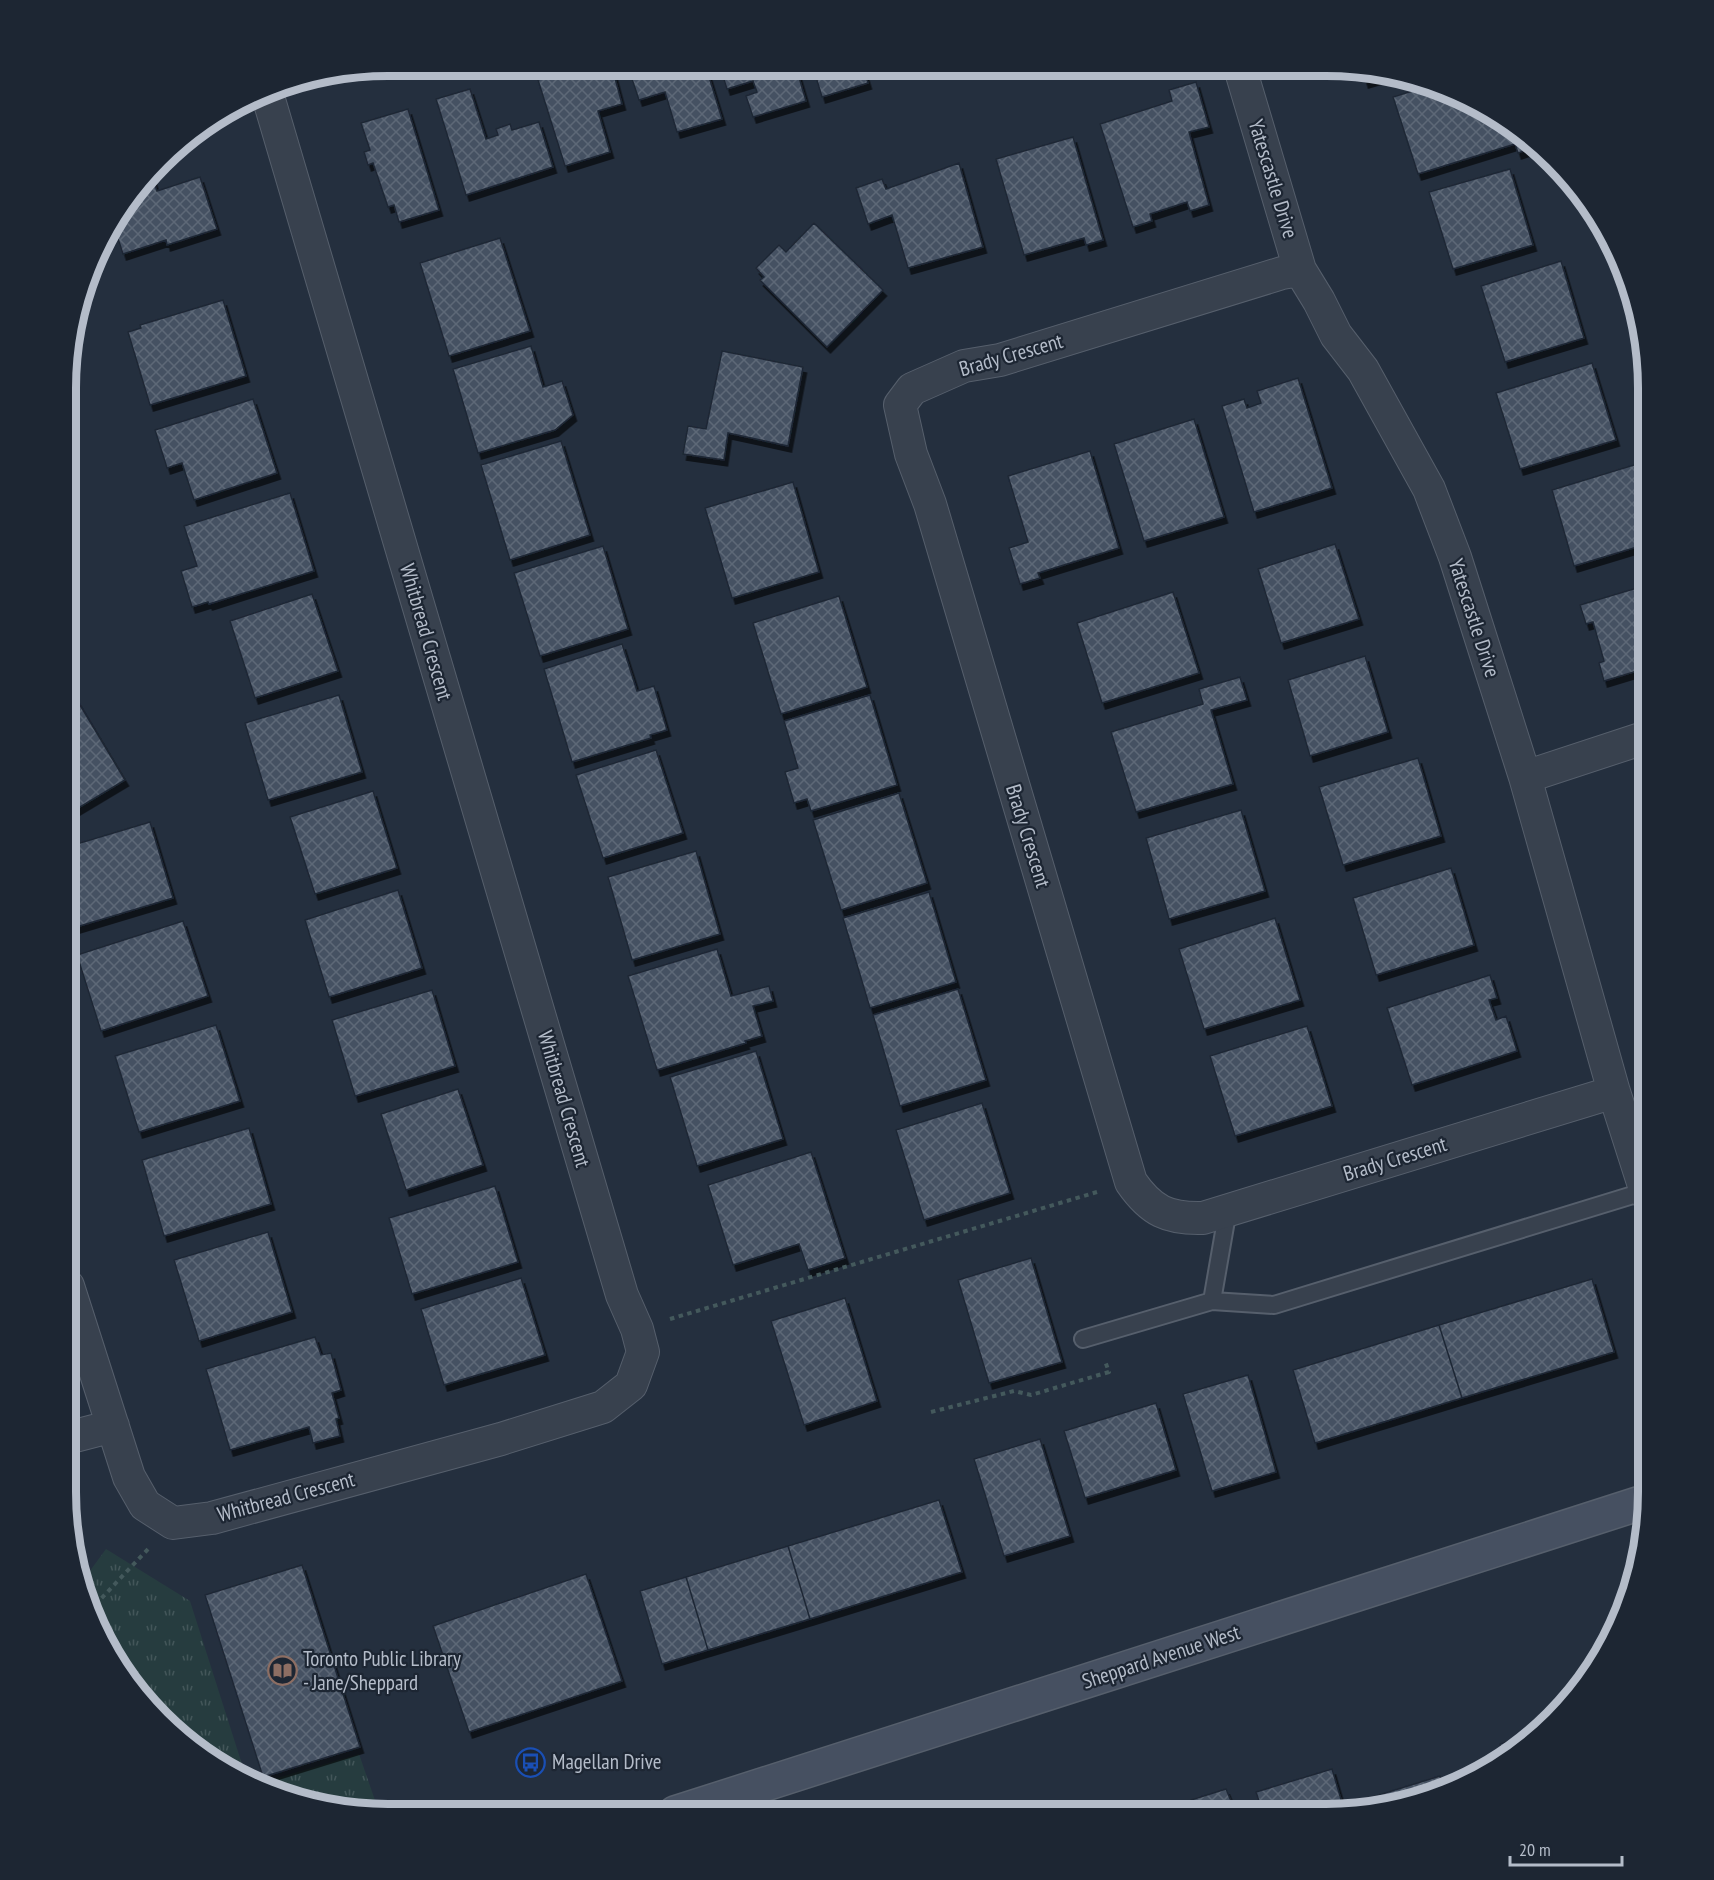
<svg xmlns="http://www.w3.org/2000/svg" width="1714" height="1880" font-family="'PT Sans Narrow',sans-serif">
<defs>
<pattern id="park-tufts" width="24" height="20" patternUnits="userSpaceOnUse" patternTransform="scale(1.5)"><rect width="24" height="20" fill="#263c3f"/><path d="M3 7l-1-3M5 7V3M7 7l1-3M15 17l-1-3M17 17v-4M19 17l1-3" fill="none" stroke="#435659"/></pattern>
<pattern id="building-cross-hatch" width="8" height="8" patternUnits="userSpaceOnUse" patternTransform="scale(1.5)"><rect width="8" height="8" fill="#455162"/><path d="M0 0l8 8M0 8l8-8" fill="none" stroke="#5d6877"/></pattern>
<filter id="shadow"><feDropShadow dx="3.5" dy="6" stdDeviation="0" flood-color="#0009"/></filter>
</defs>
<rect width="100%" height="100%" fill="#242f3e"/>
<!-- park -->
<path fill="url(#park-tufts)" d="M106,1549l84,52 57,179c-43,-20 -102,-70 -127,-111 -14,-23 -25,-50 -37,-74l-2,-12z
M359,1754l19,55 -13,4 -80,-16 -28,-13z"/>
<!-- building -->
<path fill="url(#building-cross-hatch)" stroke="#1f2835" stroke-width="1.5" filter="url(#shadow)" d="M582,67l2,1 28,-1 10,37 -24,7 12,41 -45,14 -27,-86z
M628,67h24l2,4 4,-1 -1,-3h49l16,52 -45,13 -12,-40 -26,8z
M720,67h76l10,34 -53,16 -7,-21 11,-4 -4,-11 -26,8z
M813,67h50l5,16 -46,14z
M1361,69h6l25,5 -27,8z
M1196,82l13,45 -20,5 20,73 -19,6 -3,-9 -37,12 2,7 -19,6 -33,-103 72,-23 -3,-11z
M1432,85l72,35 29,28 -15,5 -3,-9 -97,30 -25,-77z
M470,89l16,50 12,-4 -2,-6 14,-5 2,6 27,-8 14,45 -87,28 -30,-96z
M408,109l31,101 -40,12 -5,-17 -6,2 -15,-44 -5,2 -4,-13 6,-2 -9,-27z
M1073,137l30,103 -17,5 -2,-7 -60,17 -28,-96z
M959,163l24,84 -75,21 -16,-53 -24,9 -12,-36 26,-9 4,10z
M1510,169l23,76 -80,24 -24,-77z
M152,176l5,15 43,-14 17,52 -50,16 -1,-5 -43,14 -10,-31z
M814,223l69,67 -56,57 -67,-67 4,-3 -8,-9 23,-23 7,7z
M500,238l30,93 -81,25 -29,-93z
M1561,261l23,77 -79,24 -24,-76z
M223,300l23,76 -96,29 -22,-73 13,-4 -1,-3z
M531,346l12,41 19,-6 11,34 -18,15 -77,23 -25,-84z
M722,351l81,16 -15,79 -60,-13 -4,27 -41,-6 5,-28 18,3z
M1592,363l24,77 -96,29 -24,-76z
M1298,378l34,110 -78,24 -32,-106 22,-7 3,9 14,-5 -4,-12z
M253,399l24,74 -83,27 -12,-37 -15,5 -12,-38z
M1194,419l30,98 -80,24 -30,-97z
M561,441l29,94 -80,25 -29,-95z
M1090,451l29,97 -81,25 2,5 -20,6 -11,-36 19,-6 -20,-66z
M1647,461v83l-73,22 -22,-76z
M793,482l26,90 -87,26 -27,-90z
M290,493l24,78 -105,33 -1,-2 -16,5 -11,-36 16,-5 -13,-40z
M1335,544l24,75 -78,24 -23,-74z
M603,546l25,83 -88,27 -26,-83z
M1647,585v83l-43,13 -5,-18 5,-2 -11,-39 -7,2 -6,-19z
M1173,592l26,81 -97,30 -25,-80z
M312,594l26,77 -83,27 -25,-77z
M839,596l28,91 -86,27 -28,-91z
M622,644l15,47 17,-5 13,44 -17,5 1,3 -79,24 -28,-93z
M1365,656l23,76 -78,24 -22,-76z
M1240,677l7,23 -36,10 22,74 -97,28 -25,-80 92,-28 -4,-15z
M339,695l23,77 -94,28 -23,-77z
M870,695l27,90 -86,26 -4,-12 -13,4 -9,-31 13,-4 -14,-47z
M77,700l48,80 -55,33v-109z
M656,750l27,83 -80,25 -27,-83z
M1418,758l23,78 -98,29 -24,-78z
M373,791l24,77 -82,26 -25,-77z
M899,793l28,90 -86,27 -28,-90z
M1241,810l24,81 -96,28 -23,-81z
M150,822l23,76 -100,30 -4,-11 1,-71z
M696,851l24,83 -88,26 -24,-83z
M1451,868l23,77 -98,30 -23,-77z
M398,890l24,78 -93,29 -24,-77z
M929,892l27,90 -86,26 -27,-90z
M1275,918l25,82 -96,29 -25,-80z
M183,921l25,75 -107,35 -24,-76z
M717,949l14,47 38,-10 4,15 -20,5 9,30 -17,5 1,2 -89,27 -29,-94z
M1490,975l7,23 -8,2 7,20 10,-4 11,35 -105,34 -25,-77z
M958,989l28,91 -86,26 -27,-91z
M432,990l23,76 -100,30 -23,-76z
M216,1025l24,76 -101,31 -24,-76z
M1307,1026l25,80 -97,30 -25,-80z
M756,1051l27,88 -86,27 -27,-89z
M458,1089l25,76 -77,25 -25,-76z
M982,1103l28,90 -86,27 -28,-90z
M249,1128l22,76 -107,32 -22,-76z
M811,1152l34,106 -37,12 -9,-26 -66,21 -25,-80z
M495,1186l23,76 -106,32 -23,-76z
M268,1232l24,80 -93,29 -25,-81z
M1031,1258l31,104 -73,21 -31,-103z
M521,1278l24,77 -101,30 -23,-76z
M1592,1279l22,73 -152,46 -23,-73z
M845,1298l32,103 -73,24 -33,-104z
M1439,1325l23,73 -147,45 -22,-73z
M315,1337l6,18 10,-2 10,37 -9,3 7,25 -3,1 4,17 -27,7 -4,-16 -79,23 -24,-81z
M1248,1375l28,97 -64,19 -29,-97z
M1156,1403l20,67 -91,28 -21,-67z
M1040,1439l30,97 -66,20 -30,-97z
M939,1500l23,72 -152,47 -22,-73z
M788,1546l22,73 -102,31 -22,-73z
M302,1565l58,182 -97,30 -58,-182z
M586,1574l36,107 -153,51 -36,-106z
M686,1577l22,73 -46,14 -22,-73z
M1523,1737l1,5 -20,18 -34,17 -3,-10 37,-11 -4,-12z
M1332,1769l13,44h-82l-7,-21z
M1440,1776l4,13 -15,8 -57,11 -3,-10z
M1226,1789l10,24h-46l5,-1 -4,-12z"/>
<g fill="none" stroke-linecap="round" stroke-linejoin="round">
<defs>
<path id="lane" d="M1212,1301l16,-92
M1083,1339l129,-38 62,4 372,-114"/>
<path id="street" d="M1240,68l60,202 19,31 17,34 27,35 66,119 26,68 70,220 89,315 33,103
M1300,270l-18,3 -282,87 -36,6 -52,23 -12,16 11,49 19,50 201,678c20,29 37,37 72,36l411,-126
M1525,777l122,-40
M68,1286l61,191 16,28 28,18 39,-5 289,-79 102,-32 28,-22 12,-33 -6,-23 -15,-34 -355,-1202
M67,1438l46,-12"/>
<path id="secondary" d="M675,1813l972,-312"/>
</defs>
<!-- lane casing -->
<use href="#lane" stroke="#565f6c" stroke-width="20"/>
<!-- street casing -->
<use href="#street" stroke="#565f6c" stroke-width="34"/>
<!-- secondary casing -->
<use href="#secondary" stroke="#565f6c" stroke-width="36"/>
<!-- path -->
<path stroke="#44595c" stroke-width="4" stroke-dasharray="4.5 4.5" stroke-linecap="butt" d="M670,1319l427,-127
M931,1412l83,-21 17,4 78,-23 -4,-11
M92,1613l4,-9 53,-56"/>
<!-- lane -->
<use href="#lane" stroke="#38414e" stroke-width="16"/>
<!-- street -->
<use href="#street" stroke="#38414e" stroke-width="32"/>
<!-- secondary -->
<use href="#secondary" stroke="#465061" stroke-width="33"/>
</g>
<!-- icons -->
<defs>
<symbol id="library-ring" viewBox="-11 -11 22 22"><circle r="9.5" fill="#1d2633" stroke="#8d6e63" stroke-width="1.5"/><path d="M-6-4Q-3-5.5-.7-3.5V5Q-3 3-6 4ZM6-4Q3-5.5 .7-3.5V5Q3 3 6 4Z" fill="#8d6e63"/></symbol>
<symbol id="bus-ring" viewBox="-11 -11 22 22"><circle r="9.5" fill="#1d2633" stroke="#1a4fb4" stroke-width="1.5"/><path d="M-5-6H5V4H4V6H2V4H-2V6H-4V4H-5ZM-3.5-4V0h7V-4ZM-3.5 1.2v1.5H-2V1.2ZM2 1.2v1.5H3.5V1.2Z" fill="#1a4fb4"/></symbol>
</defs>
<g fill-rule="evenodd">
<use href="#library-ring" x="266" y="1654" width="33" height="33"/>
<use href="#bus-ring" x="514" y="1746" width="33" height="33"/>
</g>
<g text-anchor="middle" stroke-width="4.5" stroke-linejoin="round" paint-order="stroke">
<!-- street labels -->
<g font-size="21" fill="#b4bcc9" stroke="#1d2633">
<text transform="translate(1273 179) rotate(73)" y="7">Yatescastle Drive</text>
<text transform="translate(1011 355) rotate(-16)" y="7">Brady Crescent</text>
<text transform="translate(1474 618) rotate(72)" y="7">Yatescastle Drive</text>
<text transform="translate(426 632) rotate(74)" y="7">Whitbread Crescent</text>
<text transform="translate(1028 836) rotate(73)" y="7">Brady Crescent</text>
<text transform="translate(564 1099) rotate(74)" y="7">Whitbread Crescent</text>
<text transform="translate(1395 1159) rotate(-17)" y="7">Brady Crescent</text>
<text transform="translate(286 1497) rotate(-15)" y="7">Whitbread Crescent</text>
<text transform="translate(1161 1657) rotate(-18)" y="7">Sheppard Avenue West</text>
</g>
<!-- poi labels -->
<g font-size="21" fill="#b4bcc9" stroke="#1d2633" text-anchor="start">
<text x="303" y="1666">Toronto Public Library<tspan x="303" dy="24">- Jane/Sheppard</tspan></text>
<text x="552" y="1769">Magellan Drive</text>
</g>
</g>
<!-- crop -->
<path d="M0 0H1714V1880H0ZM388 76H1326A312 312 0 0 1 1638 388V1492A312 312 0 0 1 1326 1804H388A312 312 0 0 1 76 1492V388A312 312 0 0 1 388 76Z" fill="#1d2633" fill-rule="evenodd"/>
<path fill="none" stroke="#b4bcc9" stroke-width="8" d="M388 76H1326A312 312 0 0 1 1638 388V1492A312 312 0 0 1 1326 1804H388A312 312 0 0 1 76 1492V388A312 312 0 0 1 388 76Z"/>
<!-- scale -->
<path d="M1510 1856v9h112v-9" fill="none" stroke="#b4bcc9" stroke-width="3"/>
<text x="1519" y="1856" font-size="18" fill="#b4bcc9" stroke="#1d2633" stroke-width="4.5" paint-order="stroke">20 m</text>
</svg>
